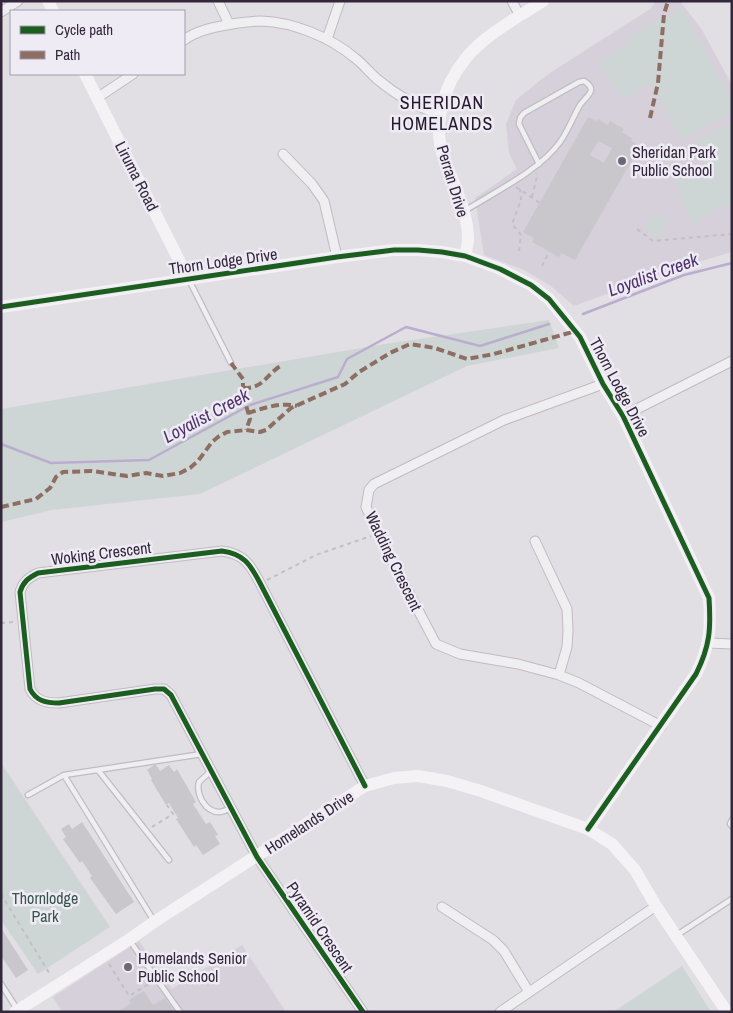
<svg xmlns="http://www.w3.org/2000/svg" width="733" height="1013" font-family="'Archivo Narrow',sans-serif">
<rect width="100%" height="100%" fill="#e1dee4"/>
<!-- built -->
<path fill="#d5d0da" d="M656,1h24l22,29 30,55v167l-57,17 -101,37 -23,-20 -27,-16 -40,-15 -9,-57 42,-29 -8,-16 -3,-29 10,-24 31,-25 103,-66z
M139,941l33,48 70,-44 44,67h-224l-9,-15z"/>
<!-- green -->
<path fill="#ced6d5" d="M681,8l51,93v11l-51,27 -31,-56 -26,17 -25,-37 29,-20 -2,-4z
M732,123v84l-4,2 -3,-6 -33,22 -17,-45 13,-7 22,1 -16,-31z
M654,213l14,8 -10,17 -14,-8z
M549,320l10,28 -92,18 -267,128 -148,16 -51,12v-113l384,-65z
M1,763l109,164 -72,47 -37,-54z
M682,966l29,46h-98z"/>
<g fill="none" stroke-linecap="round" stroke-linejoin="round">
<!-- stream -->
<path stroke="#baadce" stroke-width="2.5" d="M583,314l101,-39 48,-12
M1,444l50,19 98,-3 101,-55 88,-28 9,-18 59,-32 74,19 69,-22"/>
</g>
<!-- building -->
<path fill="#c9c7cc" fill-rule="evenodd" d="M588,117l8,4 2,-2 10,6 2,-4 14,8 -2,3 10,6 -1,3 9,5 -65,114 -14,-7 -2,4 -27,-15 2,-4 -11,-6zM598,141l14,7 -8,15 -14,-8z
M154,765h2l4,6 9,-6 5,7 3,-3 19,33 -3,2 13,20 4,-2 8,13 -3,1 5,8 -17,11 -7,-10 -2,2 -18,-28 2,-1 -9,-15 -3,2 -15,-25 1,-1 -5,-9z
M82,822l52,80 -18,12 -26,-36 2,-2 -10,-15 -2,2 -17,-24 3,-2 -5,-8 8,-5 3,5z
M1,928l27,42 -12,8 -15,-22z
M144,991l9,14 12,-7 10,14h-58l14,-9 -2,-3z"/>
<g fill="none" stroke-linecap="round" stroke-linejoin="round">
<defs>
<path id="lane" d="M466,210c29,-18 74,-40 94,-68 8,-11 13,-25 20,-37 6,-9 19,-15 4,-24l-5,1 -55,31 -4,5 -1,6 20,40
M190,282l41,81
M98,770l71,90
M211,771l-12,11c-3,12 6,30 20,30 4,0 8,-2 12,-4
M64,775l90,146
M28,795l36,-20 138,-21
M732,820l-2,4 2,2
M677,935l55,-36
M130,941l50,71
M1,984l16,25"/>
<path id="street" d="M218,1l11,23
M512,1l8,15
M1,12l17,-11
M327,39l13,-38
M184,40c15,-11 36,-14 54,-17 7,-1 15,-2 23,-2 32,1 69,16 94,37 8,6 14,14 22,21 18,15 40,28 62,35
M97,98l36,-24
M283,154l29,30 12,17 13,56
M603,384l-99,36 -130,64 -5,6 -3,17 12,27 58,110 24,10 58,10 41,11 20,8 82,43
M623,416l109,-55
M535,541l32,68 1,21 -1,17 -8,28
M708,643l24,1
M442,907l51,33 11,11 25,41
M363,1012l-106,-155 -86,-162 -7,-6h-9l-96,14c-13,0 -23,-2 -29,-14l-10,-97c3,-10 8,-14 18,-19l184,-22c22,3 28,13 38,32l105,203
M500,1012l156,-106"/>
</defs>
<!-- lane casing -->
<use href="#lane" stroke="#bfbcc2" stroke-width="7"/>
<!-- street casing -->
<use href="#street" stroke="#bfbcc2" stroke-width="11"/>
<!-- path -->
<path stroke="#c3bfc5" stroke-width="2" stroke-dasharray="4 4" stroke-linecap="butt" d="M516,187l24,16
M532,197l5,-21 -1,-3
M637,229l16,12 79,-7
M519,251l2,-16 -9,-11 9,-24 -1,-11
M542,266l7,-14
M267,580l49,-25 55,-19
M1,623l13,-1
M1,812v7
M152,827l21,-13 -6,-9
M1,894l50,82
M109,964l20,32 23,-14"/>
<!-- lane -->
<use href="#lane" stroke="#efeef0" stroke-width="4.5"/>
<!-- street -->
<use href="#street" stroke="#efeef0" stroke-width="9"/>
<!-- secondary -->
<path stroke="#f4f2f4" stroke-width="12" d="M48,1l5,10
M85,74l103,204
M465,256c1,-5 3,-12 3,-18 0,-25 -14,-54 -23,-77 -14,-34 -2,-75 21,-103 20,-24 51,-40 77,-57
M1,307l336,-50 57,-7h24l24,2 23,4 35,13 31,16 18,14 31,38 23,47 20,32 86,182c2,31 1,48 -13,76l-108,155
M15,1012l115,-73 24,-17 211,-136 29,-8 24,-2 29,5 34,10 107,38 24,15 23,26 21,36 71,106"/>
<!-- quiet -->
<path stroke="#8d6e63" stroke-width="4" stroke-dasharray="8 4" stroke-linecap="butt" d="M650,118l8,-35 6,-69 4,-13
M231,363l12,16v16l7,24 -4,11
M243,388c21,1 23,-14 39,-23
M248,413c16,-5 33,-11 49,-7
M1,507l35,-8 14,-11 6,-11 7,-5 29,-1 35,5 19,-3 17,3 17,-3 10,-5 8,-7 14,-19 6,-5 9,-5 19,-2 14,2 6,-2 25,-22 54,-24 14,-12 31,-19 20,-9 25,4 32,11 27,-5 82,-23"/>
<defs>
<path id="cycleway" d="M1,307l336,-50 57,-7h24l24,2 23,4 35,13 31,16 18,14 31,38 23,47 20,32 86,182c2,31 1,48 -13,76l-108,155
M363,1012l-106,-155 -86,-162 -7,-6h-9l-96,14c-13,0 -23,-2 -29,-14l-10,-97c3,-10 8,-14 18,-19l184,-22c22,3 28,13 38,32l105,203"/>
</defs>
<!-- cycleway casing -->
<use href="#cycleway" stroke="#efebf4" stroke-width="8"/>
<!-- cycleway -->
<use href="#cycleway" stroke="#1b5e20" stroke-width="5"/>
</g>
<!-- markers -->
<g fill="#6f6776" stroke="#efebf4" stroke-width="2">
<circle cx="622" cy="161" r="5"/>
<circle cx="128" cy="967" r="5"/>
</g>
<g text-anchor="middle" stroke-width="5" stroke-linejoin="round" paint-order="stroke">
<!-- poi labels -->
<g font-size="16" fill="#32273b" stroke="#efebf4" text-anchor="start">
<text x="632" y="158">Sheridan Park<tspan x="632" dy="18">Public School</tspan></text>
<text x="138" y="964">Homelands Senior<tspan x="138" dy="18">Public School</tspan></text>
</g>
<!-- street labels -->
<g font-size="16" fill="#32273b" stroke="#efebf4">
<text transform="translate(137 176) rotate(63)" y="6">Liruma Road</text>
<text transform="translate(453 181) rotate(73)" y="6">Perran Drive</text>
<text transform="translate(223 261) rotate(-8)" y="6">Thorn Lodge Drive</text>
<text transform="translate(620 387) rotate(62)" y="6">Thorn Lodge Drive</text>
<text transform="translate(101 553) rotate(-7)" y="6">Woking Crescent</text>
<text transform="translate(394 561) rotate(64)" y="6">Wadding Crescent</text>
<text transform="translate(309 822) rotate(-33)" y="6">Homelands Drive</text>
<text transform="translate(320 927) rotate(56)" y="6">Pyramid Crescent</text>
</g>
<!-- park labels -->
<g font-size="16" fill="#35564c" stroke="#efebf4">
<text x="45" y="904">Thornlodge<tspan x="45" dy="18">Park</tspan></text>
</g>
<!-- neighbourhood labels -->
<g font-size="18" letter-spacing="1" fill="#24192c" stroke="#efebf4">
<text x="442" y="109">SHERIDAN<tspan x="442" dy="21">HOMELANDS</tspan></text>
</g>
<!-- water labels -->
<g font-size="18" font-style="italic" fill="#4d336d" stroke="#efebf4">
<text transform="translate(653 275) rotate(-20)" y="6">Loyalist Creek</text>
<text transform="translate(206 416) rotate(-28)" y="6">Loyalist Creek</text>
</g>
</g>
<!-- border -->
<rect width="733" height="1013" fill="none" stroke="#32273b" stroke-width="5"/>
<!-- legend -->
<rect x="10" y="10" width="175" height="65" fill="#efebf4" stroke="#a39daa"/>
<rect x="20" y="26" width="25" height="8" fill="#1b5e20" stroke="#a39daa"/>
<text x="55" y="35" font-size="15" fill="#32273b">Cycle path</text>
<rect x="20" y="51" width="25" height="8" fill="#8d6e63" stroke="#a39daa"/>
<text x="55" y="60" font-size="15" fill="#32273b">Path</text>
</svg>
